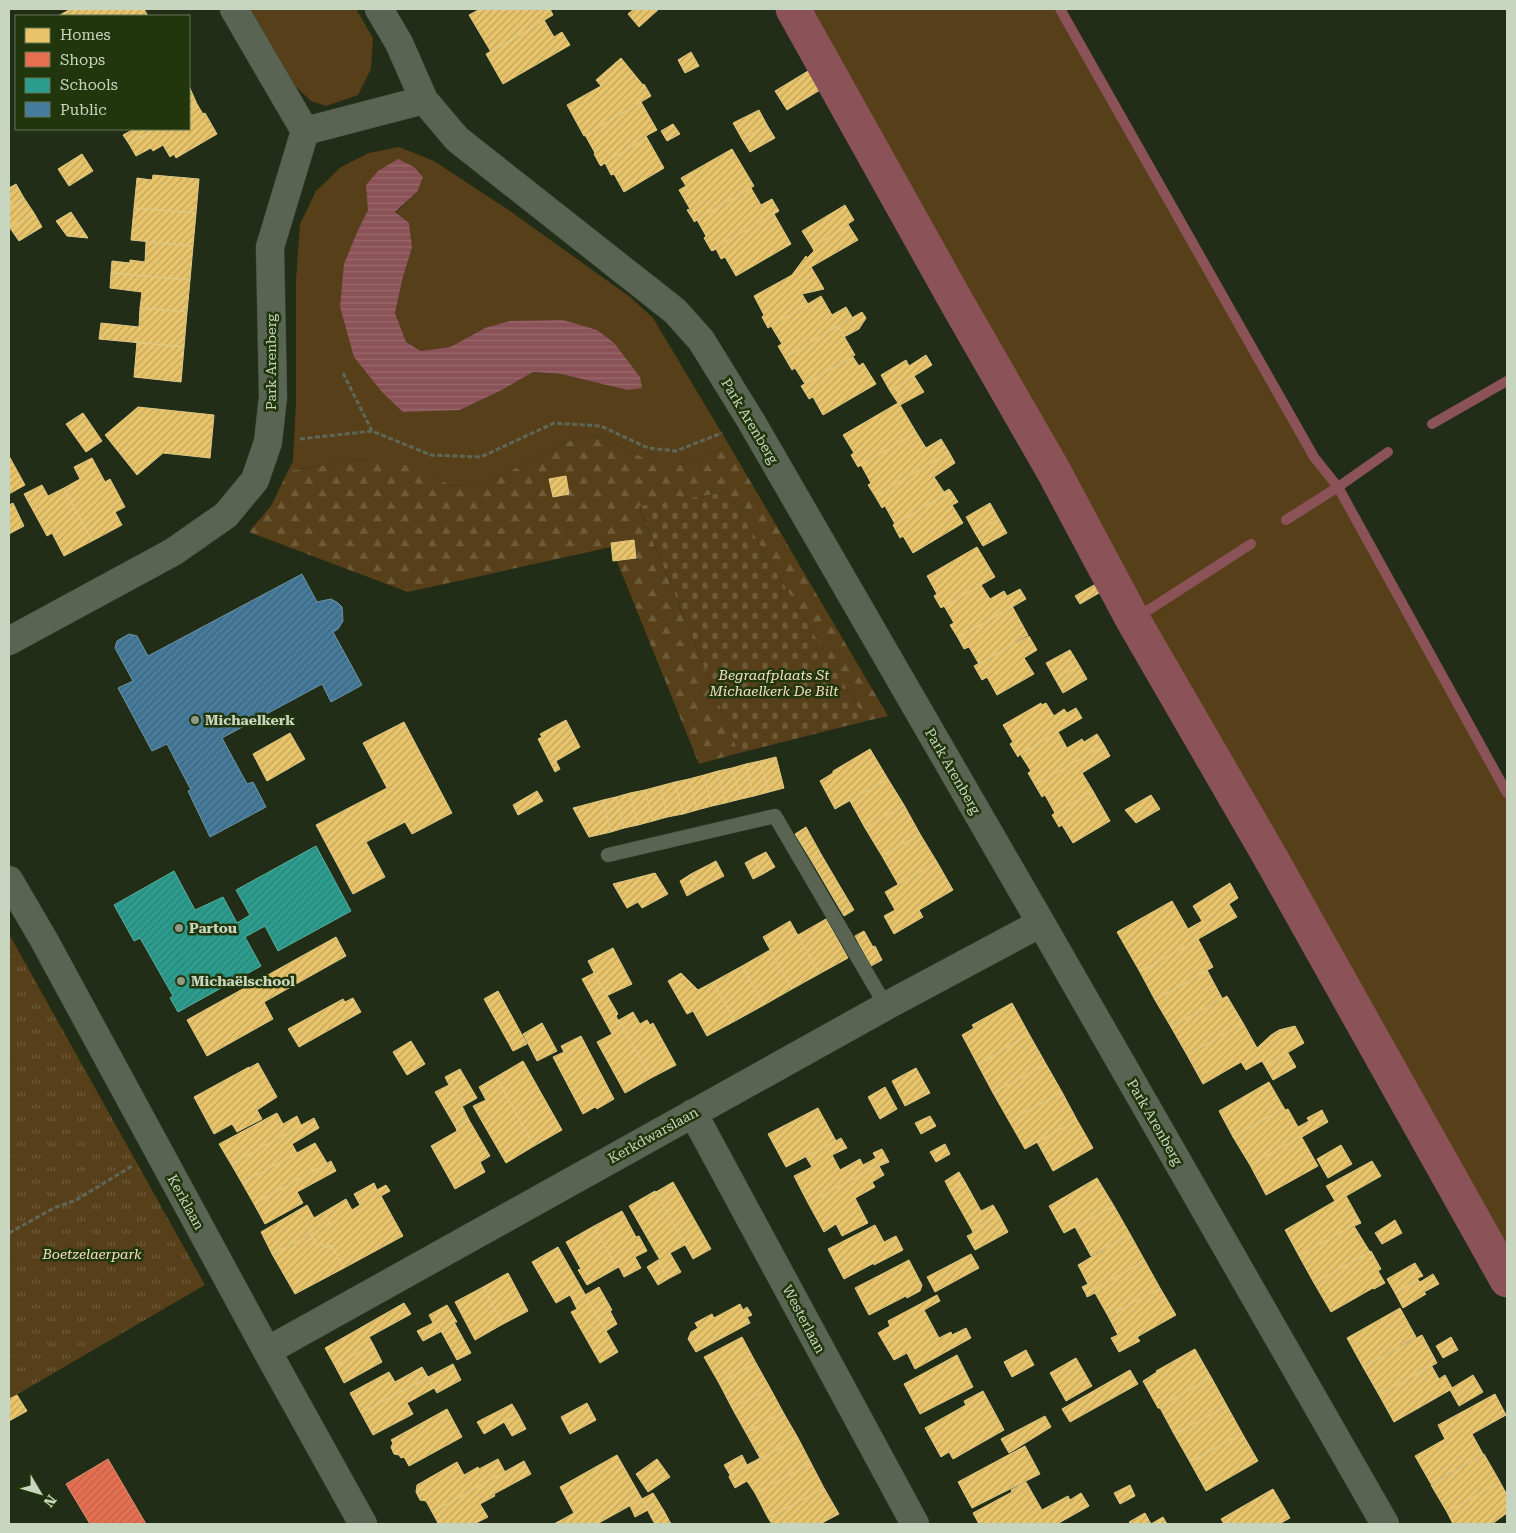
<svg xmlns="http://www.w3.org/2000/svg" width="1516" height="1533" font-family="'Roboto Serif',serif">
<defs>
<pattern id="forest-firs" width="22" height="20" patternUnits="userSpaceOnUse" patternTransform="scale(1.25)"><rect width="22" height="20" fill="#574019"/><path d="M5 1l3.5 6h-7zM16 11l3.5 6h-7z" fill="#6e5b39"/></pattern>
<pattern id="cemetery-stones" width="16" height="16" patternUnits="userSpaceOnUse" patternTransform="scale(1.25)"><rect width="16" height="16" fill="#574019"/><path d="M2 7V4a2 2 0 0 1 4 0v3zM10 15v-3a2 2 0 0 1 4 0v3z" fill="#6e5b39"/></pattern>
<pattern id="park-tufts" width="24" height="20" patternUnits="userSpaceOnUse" patternTransform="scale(1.25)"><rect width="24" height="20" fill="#574019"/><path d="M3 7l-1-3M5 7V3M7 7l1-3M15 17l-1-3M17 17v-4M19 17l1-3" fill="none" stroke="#6e5b39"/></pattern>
<pattern id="water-rules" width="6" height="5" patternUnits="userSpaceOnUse" patternTransform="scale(1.25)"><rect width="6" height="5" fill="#8b5258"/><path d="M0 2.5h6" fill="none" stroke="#9a6a6e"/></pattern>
<pattern id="homes-hatch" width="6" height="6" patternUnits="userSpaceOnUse" patternTransform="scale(1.25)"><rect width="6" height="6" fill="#e9c46a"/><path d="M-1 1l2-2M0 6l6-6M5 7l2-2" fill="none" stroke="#bea35e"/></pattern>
<pattern id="shops-hatch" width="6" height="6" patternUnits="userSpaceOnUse" patternTransform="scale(1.25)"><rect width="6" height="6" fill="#e76f51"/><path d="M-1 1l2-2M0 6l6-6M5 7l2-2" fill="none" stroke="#bc634b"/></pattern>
<pattern id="schools-hatch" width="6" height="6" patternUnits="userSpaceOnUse" patternTransform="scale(1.25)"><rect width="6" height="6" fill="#2a9d8f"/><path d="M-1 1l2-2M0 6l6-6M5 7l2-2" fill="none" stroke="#2f8175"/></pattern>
<pattern id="public-hatch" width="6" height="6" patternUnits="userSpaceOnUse" patternTransform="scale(1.25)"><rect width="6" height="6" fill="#457b9d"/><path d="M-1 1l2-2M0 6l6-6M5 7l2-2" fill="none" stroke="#416375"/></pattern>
</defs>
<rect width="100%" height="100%" fill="#212d16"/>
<!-- grass -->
<path fill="#574019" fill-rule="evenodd" d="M248,9h108l17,29 -2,31 -13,26 -32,11 -15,-5 -17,-16z
M779,9h287l210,372 231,418v483l-376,-655z
M399,147l35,14 76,50 120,86 23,21 76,127 -46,20h-26l-56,-30 -28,4 -94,48 -28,-2 -59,-25 -43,1 -61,10 5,-10 3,-60v-121l4,-56 16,-33 25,-24 28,-14zM417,192l-22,21 17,35 -9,29 -8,36 10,29 16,9 29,-4 35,-19 142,62 -66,-16 -28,-2 -31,18 -42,20 -113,-81 -7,-22 18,-77 10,-20z"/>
<!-- forest -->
<path fill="url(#forest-firs)" d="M601,435l56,30h26l46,-20 159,271 -22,5 -138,-229 -89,15 100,246 -40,11 -88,-217 -203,45 -159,-60 22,-26 17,-35 61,-10 43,-2 59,26 28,2 94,-48z"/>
<!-- cemetery -->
<path fill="url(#cemetery-stones)" d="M728,492l138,229 -127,32 -100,-247z"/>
<!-- park -->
<path fill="url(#park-tufts)" d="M9,934l196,351 -196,114z"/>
<!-- water -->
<path fill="url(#water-rules)" d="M398,159l16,8 9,10 -6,15 -22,20 14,11 3,25 -9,29 -8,36 11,29 15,9 29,-4 35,-19 25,-7 53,-1 34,10 17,13 26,34 2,11 -15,2 -66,-16 -28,-2 -31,18 -42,20 -57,2 -21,-20 -28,-35 -14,-50 4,-43 14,-34 10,-20 -2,-25 12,-14z"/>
<!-- homes -->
<path fill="url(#homes-hatch)" stroke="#dfc984" d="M69,9h26l-13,7h-24l11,-6z
M95,9h49l4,7h-66z
M480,9h70l3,6 -62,37 -22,-37z
M634,9h25l-20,18 -11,-13z
M544,20l10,17 8,-5 8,13 -67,39 -17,-30z
M691,52l8,14 -14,7 -7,-13z
M621,58l22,27 1,-1 7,12 -67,40 -17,-31 34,-19 -5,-6z
M808,71l12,19 -33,20 -12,-19z
M189,86l8,18 -8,5z
M641,102l16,28 -11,6 1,2 -47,27 -6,-11 1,-1 -10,-18z
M197,104l6,10 2,-1 12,21 -41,24 -2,-4 -4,3 -7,-12 -10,6 -2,-3 -15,8 -7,-12 25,-15h35v-20z
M759,110l8,15 -25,14 -9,-16z
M673,124l7,10 -13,7 -6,-10z
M767,125l8,13 -25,14 -8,-13z
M134,129h20l-25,15 -6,-9z
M647,138l17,30 -40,24 -10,-18 -3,1 -6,-12 -4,3 -1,-1z
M732,149l22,37 -60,35 -7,-11 3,-1 -11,-19 7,-4 -5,-8z
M82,154l11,17 -24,15 -11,-17z
M153,175l46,4 -3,34 -62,-5 3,-30 15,2z
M16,184l8,14 -15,10v-20z
M751,188l10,17 11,-6 7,12 -68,39 -7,-12 2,-2 -9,-16 -3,2v-1z
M24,198l10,15 -24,15 -1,-3v-17z
M845,205l9,15 -6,4 1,2 -37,21 -10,-16z
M134,208l62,5 -3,33 -62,-6z
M71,212l17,26 -21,-2 -11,-15z
M34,213l8,14 -23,14 -9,-13z
M774,214l17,30 -55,32 -11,-19 -4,2 -5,-10 -4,2 -1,-1z
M849,226l9,14 -47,27 13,22 -22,5 6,10 -40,24 -6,-11 2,-2 -10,-19 38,-21 14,-19 1,2 7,-7 -2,-4z
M146,242l47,4 -3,34 -79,-7 1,-12 18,2v-3l15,2z
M111,273l79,7 -3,32 -47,-4 2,-16 -32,-4z
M821,296l11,19 14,-8 6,10 -67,41 -7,-12 4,-2 -11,-18z
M140,308l47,4 -3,35 -85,-8 2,-16 38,4z
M862,312l4,6 -7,11 -15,8 -6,-11z
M838,326l17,29 -50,29 -10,-16 -3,2 -7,-12z
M137,342l47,5 -3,35 -47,-5z
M926,355l6,10 -42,26 -9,-16 25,-15 3,6z
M853,357l6,9 4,-3 13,21 -53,31 -10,-18 -4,2 -8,-13z
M914,376l10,16 -24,13 16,27 -58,35 -7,-12 3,-2 -11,-18 55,-32 -8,-12z
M138,407l76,8 -4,43 -47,-5 -26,22 -32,-40z
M83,413l19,28 -16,11 -20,-28z
M916,432l10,16 15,-9 8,13 -74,44 -7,-11 3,-2 -10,-18z
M949,452l6,11 -21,14 10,15 5,-3 2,2 -56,33 -10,-18 -3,2 -7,-12z
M9,456l16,29 -16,9z
M92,458l13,24 5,-3 15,28 -10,5 7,13 -30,16 -28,-53 16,-9 -6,-12z
M566,476l3,18 -16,3 -4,-18z
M42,485l6,11 16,-8 28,53 -28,15 -12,-23 -5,3 -23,-42z
M951,491l7,11 -6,3 11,18 -50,30 -10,-17 -3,2 -7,-13z
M13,503l11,23 -15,8v-29z
M990,503l9,16 -24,14 -9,-16z
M999,519l8,14 -24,13 -8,-13z
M634,540l2,18 -23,3 -2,-18z
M977,547l18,30 -54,31 -7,-12 3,-2 -10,-18z
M981,585l9,14 14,-8 3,5 13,-7 6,10 -68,39 -8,-13 4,-2 -10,-17z
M1094,585l5,8 -19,11 -5,-8z
M1012,606l16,29 -49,29 -10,-17 -5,2 -6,-11z
M1029,636l8,14 -13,8 10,16 -37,21 -10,-18 -5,3 -8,-14z
M1070,650l9,15 -24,14 -9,-16z
M1079,665l8,14 -24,14 -8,-14z
M1041,703l1,2 4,-2 8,13 10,-7 3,4 9,-5 6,10 -62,36 -2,3 -8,-13 3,-2 -10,-17z
M566,720l14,27 -24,14 4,8 -5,3 -17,-33 4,-2 -2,-3z
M404,722l48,91 -40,21 -7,-12 -39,20 19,35 -32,17 -37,-69 71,-37 -24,-45z
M1058,732l9,16 15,-9 2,3 13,-8 7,11 -69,40 -7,-12 3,-2 -11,-17z
M290,733l15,26 -38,22 -14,-27z
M1104,745l6,11 -28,17 11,18 -38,22 -10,-18 -3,2 -7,-12z
M870,749l18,30 -53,30 -15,-28 13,-8v-2z
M776,757l8,31 -15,4 -9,-31z
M760,761l9,31 -15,4 -8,-32z
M746,764l8,32 -13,3 -9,-31z
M732,768l9,31 -16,4 -7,-32z
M718,771l7,32 -13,3 -8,-31z
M704,775l8,31 -15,4 -8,-31z
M689,779l8,31 -14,4 -8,-32z
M888,779l16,26 -39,23 -15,-27z
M675,782l8,32 -16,3 -7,-31z
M660,786l7,31 -14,4 -8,-31z
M645,790l8,31 -15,4 -8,-32z
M537,791l6,10 -25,14 -5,-10z
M1093,791l17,30 -37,22 -11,-18 -3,2 -7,-12z
M630,793l8,32 -14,3 -8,-31z
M1151,795l9,14 -24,14 -11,-13z
M616,797l8,31 -13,4 -8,-32z
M603,800l8,32 -22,5 -16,-29z
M904,805l16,29 -38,22 -17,-28z
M806,827l15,27 -10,6 -16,-26z
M920,834l17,28 -39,22 -16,-28z
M766,852l9,15 -12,7 -9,-16z
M821,854l17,29 -10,6 -17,-29z
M754,858l9,16 -10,5 -8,-16z
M716,861l8,15 -25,13 -8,-15z
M937,862l16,28 -34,20 4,7 -29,17 -10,-18 11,-6 -10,-18z
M655,873l13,21 -26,14 -4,-6 -11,6 -14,-24z
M691,874l8,15 -12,7 -7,-15z
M838,883l16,27 -10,6 -16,-27z
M1230,883l8,15 -9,6 8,13 -97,55 -23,-40 55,-31 16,28 14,-8 -9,-15z
M826,919l22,39 -29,16 -21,-39z
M790,921l29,53 -27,15 -29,-52z
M864,931l9,16 2,-1 7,14 -11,6 -16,-30z
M336,937l10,19 -82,46 9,17 -66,37 -20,-36z
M1198,939l15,28 -58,33 -15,-28z
M613,948l19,36 -26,12 -18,-35z
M770,950l22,39 -28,16 -22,-39z
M742,966l22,39 -29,16 -22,-39z
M1207,970l15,28 -51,29 -16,-27z
M594,973l24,41 -2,2 2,4h1l32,58 -26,15 -28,-51 15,-8 -30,-55z
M681,973l17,17 15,-8 22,39 -28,15 -14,-25 -6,3 -19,-33z
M498,991l29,53 -14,7 -29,-52z
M1227,996l16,27 -56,32 -16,-28z
M353,998l8,14 -62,35 -11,-18 55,-30 2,3z
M1012,1003l17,31 -51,31 -16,-30 12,-7 -2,-3z
M633,1012l7,12 7,-4 3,5 3,-2 23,42 -25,13 -32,-58z
M542,1023l15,28 -20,10 -14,-27z
M1243,1023l14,25 14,-13 8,-5 16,-4 9,17 -39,23 -3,-5 -16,9 -5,-8 -38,22 -16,-29z
M1029,1034l17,30 -53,29 -15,-28z
M581,1036l33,63 -17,10 -2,-2 -12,7 -30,-57 11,-5 -3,-6z
M411,1041l14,23 -18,11 -14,-23z
M1288,1053l8,14 -23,13 -8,-14z
M523,1061l39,69 -28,16 -38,-69z
M258,1063l19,34 -20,13 5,9 -25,13 -5,-8 -18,10 -20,-37 55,-30v1z
M1046,1064l16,28 -53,29 -16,-28z
M916,1068l14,25 -25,13 -13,-25z
M460,1069l17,29 -14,8 -12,-22 -2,1 -4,-8z
M496,1077l38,69 -28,17 -33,-57 13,-6 -7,-13z
M1269,1082l15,26 -51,29 -14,-26z
M451,1084l18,36 -13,8 -21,-36z
M885,1087l12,22 -17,10 -12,-22z
M1062,1092l15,28 -52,29 -16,-28z
M818,1108l18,33 -50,26 -18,-33z
M1284,1108l1,2 3,-1 10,18 11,-6 -2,-3 15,-8 6,12 -26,15 -1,-1 -51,29 -17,-28z
M277,1113l6,11 14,-8 4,9 -70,39 -12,-20z
M930,1116l6,10 -15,8 -6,-11z
M314,1118l5,10 -27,16 5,9 -55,30 -11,-19z
M469,1120l21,36 -10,6 5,10 -30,17 -24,-43 26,-15 -1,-3z
M1077,1120l16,28 -40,23 -16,-29z
M1301,1136l17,30 -52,29 -16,-30z
M841,1138l6,10 -15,7 8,15 20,-11 3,6 13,-7 -3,-5 9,-4 6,11 -80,43 -14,-27 18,-9 -6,-10z
M315,1143l12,20 -73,41 -12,-21z
M945,1144l5,10 -14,8 -6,-10z
M1341,1145l11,19 -24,14 -11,-19z
M888,1160l1,2 -10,4 5,9 -12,7 3,5 -20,11 13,25 -26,13 -6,-12 -12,8 -16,-29z
M331,1161l5,10 -39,21 6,11 -38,21 -11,-20z
M1372,1161l9,15 -35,20 14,25 -61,35 -14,-26 50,-29 -9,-15z
M959,1172l6,10 -15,9 -5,-10z
M1097,1178l17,28 -50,27 -15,-27z
M673,1182l38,67 -18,10 -37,-67z
M965,1182l16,29 12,-6 6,10 -27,15 -22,-39z
M374,1183l3,7 9,-5 4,6 -9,5 22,40 -59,32 -13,-23 -6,3 -2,-4 -5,2 -7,-12 19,-11 -6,-11 22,-13 6,11 8,-5 -6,-11z
M655,1191l30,54 -15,8 11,19 -13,7 -10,-19h2l-31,-54z
M307,1205l7,13 10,-6 6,11 -58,31 -11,-22z
M1114,1206l16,28 -39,22 -16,-29z
M622,1211l14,26 3,-1 8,15 -12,6 6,11 -17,9 -5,-10 -2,1 -23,-42z
M999,1215l9,17 -33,18 -8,-14 6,-3 -1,-3z
M1395,1220l7,13 -20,11 -7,-11z
M1360,1221l1,2 -7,3 16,26 -56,31 -15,-27z
M875,1225l9,17 12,-6 7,14 -29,15v-2l-30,16 -16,-30z
M594,1226l23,42 -30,17 -9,-15 3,-1 -15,-27z
M311,1234l7,12 5,-2 2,4 6,-3 13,23 -49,26 -23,-40z
M1130,1234l15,27 -59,33 -4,-7 6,-3 -10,-19z
M558,1247l60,105 -18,11 -29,-51 6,-3 -7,-14 -14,8 -24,-41z
M1371,1251l10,18 -3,2 7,12 -11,6 -1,-1 -42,24 -17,-29z
M971,1254l8,14 -44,24 -8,-15z
M658,1260l10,19 -10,6 -11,-18z
M909,1260l13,25 -2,6 -13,7 -1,-2 -37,19 -14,-27z
M1145,1261l15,27 -52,28 -13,-23 -8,4 -1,-3z
M1415,1263l8,13 -5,2v2l-23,13 -8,-14z
M508,1273l20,38 -25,13 -20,-37z
M1433,1274l6,10 -15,8 2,2 -23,14 -8,-15 23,-13 2,2z
M483,1287l20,37 -28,16 -20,-38z
M599,1287l13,23 -2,1 7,13 -11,7 -21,-36z
M1160,1288l16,27 -39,22 3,4 -21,11 -8,-14 7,-3 -10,-19z
M937,1295l3,6 -16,9 15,28 12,-6 1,3 14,-7 5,10 -56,31 -8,-16 -13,7 -16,-27 12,-7 -2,-5z
M404,1303l7,11 -42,23 4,7 -38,22 -10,-18z
M740,1304l3,6 4,-3 5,8 -5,2 3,6 -54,29 -8,-13 3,-7 7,-4 -3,-5 17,-9 2,4z
M447,1305l10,17h-3l-11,6 1,2 -21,11 -6,-10 16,-8 -4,-8z
M1400,1308l16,29 -53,30 -16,-29z
M454,1322l17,31 -14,7 -16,-29 3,-1 -1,-2z
M1422,1335l15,28 -58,32 -16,-28z
M742,1337l14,26 -37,20 -15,-26z
M1451,1337l7,13 -15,8 -7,-12z
M373,1344l9,18 -38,21 -9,-17z
M1195,1349l16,28 -53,31 -15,-27 14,-9 -1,-1z
M1026,1350l8,15 -22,12 -8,-15z
M957,1355l16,32 -53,27 -16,-30z
M1076,1358l16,28 -26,15 -16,-28z
M756,1363l14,25 -38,20 -13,-25z
M453,1364l8,16 -24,13 -9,-16z
M1431,1365l8,14 6,-4 7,13 21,-13 10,17 -24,14 -9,-16 -56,32 -15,-27z
M422,1367l6,10 -67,36 -11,-20 39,-21 6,10z
M1130,1370l8,14 -68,38 -8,-13z
M428,1377l6,11 -27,15 6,11 -40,21 -12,-22z
M1211,1377l16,29 -53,28 -14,-26h-2z
M770,1388l13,24 -37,21 -14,-25z
M983,1391l21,39 -51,29 -4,-7 -8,5 -16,-29 41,-23 -2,-4z
M1495,1394l11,21 -34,19 11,20 -52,30 -16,-28 30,-17 -7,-14z
M17,1395l10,16 -18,10v-22z
M587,1403l9,17 -26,14 -9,-17z
M512,1404l6,10 -34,20 -7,-12z
M1227,1406l15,27 -52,29 -16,-28z
M447,1409l15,28 -53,29 -5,-9 -3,1 -2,-3 -5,-1 -3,-7 2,-4 -2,-3z
M783,1412l15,26 -68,37 -6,-10 18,-10 5,10 13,-7 -14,-25z
M518,1414l8,15 -14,7 -8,-14z
M1045,1416l6,11 -42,26 -8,-14z
M1242,1433l16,28 -52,30 -16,-29z
M798,1438l13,25 -56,30 -8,-12 -12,7 -6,-11 1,-2z
M1025,1446l15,28 -68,34 -14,-26z
M1484,1454l16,28 -53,30 -16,-27z
M617,1455l25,44 -45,25h-43l20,-11 -14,-26z
M498,1459l7,13 -73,40 -6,-11 -6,-1 -4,-8 1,-7 40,-23 7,13 14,-8 1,2z
M657,1459l13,18 -22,15 -12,-18z
M524,1461l7,13 -37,20 1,2 -15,8 8,13 -14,7h-37l1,-1 -6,-11z
M811,1463l13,25 -56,30 -13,-25z
M1026,1482l16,28 26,-14 2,4 11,-7 8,13 -32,18h-78l-6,-11 39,-21 -1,-2z
M1500,1482l7,13v18l-15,11h-39l-6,-12z
M1130,1485l5,11 -15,8 -6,-11z
M824,1488l15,26 -19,10h-24l-1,-1 -23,1 -4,-6z
M1273,1489l17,29 -11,6h-55l-3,-5z
M653,1493l11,18 -13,6 -9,-18z
M642,1499l6,11 -13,7 -5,-11z
M664,1511l7,13h-16l-4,-7z
M1145,1513l6,11 12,-7 4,7h-36l-2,-2z"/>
<!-- shops -->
<path fill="url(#shops-hatch)" stroke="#de8e72" d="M108,1459l38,65h-56l-24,-40z"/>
<!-- schools -->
<path fill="url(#schools-hatch)" stroke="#5aae9d" d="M316,846l35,65 -73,40 -13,-25 -20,11 16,29 -83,46 -8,-14 3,-2 -33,-58 -6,3 -20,-36 60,-34 21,39 28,-13 14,26 13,-8 -14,-25z"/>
<!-- public -->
<path fill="url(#public-hatch)" stroke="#6d96a7" d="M302,574l15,28 14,-3 7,4 4,4 1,14 -5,8 -5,3 29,53 -31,17 -9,-18 -100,54 25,46 6,-2 13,25 -56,30 -22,-46 3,-1 -24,-46 -15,7 -34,-63 15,-7 -18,-33 2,-7 12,-7 8,2 11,20z"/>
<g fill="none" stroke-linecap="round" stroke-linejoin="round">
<!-- stream -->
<path stroke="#8b5258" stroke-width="10" d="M1060,9l254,448 24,30 169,306
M1432,424l75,-43
M1286,520l52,-33 50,-35
M1133,620l118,-76"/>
<!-- canal -->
<path stroke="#8b5258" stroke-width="35" d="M793,9l163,292 97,169 80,150 136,235 238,425"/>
<defs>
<path id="lane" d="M608,855l167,-39 111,190"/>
<path id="street" d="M234,9l71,122
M379,9l20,34 25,57
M9,641l164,-89 53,-37 29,-35 13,-38 5,-45 -3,-150 35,-116 119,-31 33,39 218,172 26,29 50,81 290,502 344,601
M9,880l35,60 223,411 96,173
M693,1113l222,411
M267,1351l619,-345 155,-83"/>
</defs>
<!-- lane casing -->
<use href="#lane" stroke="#3e4736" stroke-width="15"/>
<!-- street casing -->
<use href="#street" stroke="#3e4736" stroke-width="29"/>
<!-- path -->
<path stroke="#5f6858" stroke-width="3" stroke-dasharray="5 2.5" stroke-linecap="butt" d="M343,373l29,58
M300,439l72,-8 59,24 50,2 73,-34 47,3 47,22 28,3 46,-18
M9,1233l45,-25 22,-8 56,-34"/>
<!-- lane -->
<use href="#lane" stroke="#5a6452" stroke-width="14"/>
<!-- street -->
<use href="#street" stroke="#5a6452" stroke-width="28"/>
</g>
<!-- markers -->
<g fill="#8e9b84" stroke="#21360d" stroke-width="2">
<circle cx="195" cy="720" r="5"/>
<circle cx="179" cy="928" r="5"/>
<circle cx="181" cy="981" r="5"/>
</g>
<g text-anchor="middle" stroke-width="5" stroke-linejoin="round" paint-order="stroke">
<!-- street labels -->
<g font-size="14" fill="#c9d6bf" stroke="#21360d">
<text transform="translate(271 362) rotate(-90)" y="5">Park Arenberg</text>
<text transform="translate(750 421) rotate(59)" y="5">Park Arenberg</text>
<text transform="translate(953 771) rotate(60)" y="5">Park Arenberg</text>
<text transform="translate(1155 1122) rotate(60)" y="5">Park Arenberg</text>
<text transform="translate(653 1135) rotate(-29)" y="5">Kerkdwarslaan</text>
<text transform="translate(186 1202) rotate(61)" y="5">Kerklaan</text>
<text transform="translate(804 1319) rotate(62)" y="5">Westerlaan</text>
</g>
<!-- park labels -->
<g font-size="14" font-style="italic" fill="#f7dfc3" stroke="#21360d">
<text x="774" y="680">Begraafplaats St<tspan x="774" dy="16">Michaelkerk De Bilt</tspan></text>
<text x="92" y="1259">Boetzelaerpark</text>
</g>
<!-- poi labels -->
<g font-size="14" font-weight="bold" fill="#c9d6bf" stroke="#21360d" text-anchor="start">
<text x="205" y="725">Michaelkerk</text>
<text x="189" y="933">Partou</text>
<text x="191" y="986">Michaëlschool</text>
</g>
</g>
<!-- border -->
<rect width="1516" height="1533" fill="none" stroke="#c9d6bf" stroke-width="20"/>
<!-- legend -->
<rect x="15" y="15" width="175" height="115" fill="#21360d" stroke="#647654"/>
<rect x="25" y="28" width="25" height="15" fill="#e9c46a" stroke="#647654"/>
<text x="60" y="40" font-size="15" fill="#c9d6bf">Homes</text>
<rect x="25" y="52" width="25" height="15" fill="#e76f51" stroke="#647654"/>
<text x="60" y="65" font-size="15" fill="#c9d6bf">Shops</text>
<rect x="25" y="78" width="25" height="15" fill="#2a9d8f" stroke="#647654"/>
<text x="60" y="90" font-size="15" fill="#c9d6bf">Schools</text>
<rect x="25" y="102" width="25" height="15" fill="#457b9d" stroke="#647654"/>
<text x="60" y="115" font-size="15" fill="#c9d6bf">Public</text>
<!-- north arrow -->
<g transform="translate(40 1493) rotate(128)" stroke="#21360d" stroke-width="4" paint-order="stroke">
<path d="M0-4L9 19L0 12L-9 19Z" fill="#c9d6bf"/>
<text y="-8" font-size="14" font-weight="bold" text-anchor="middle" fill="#c9d6bf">N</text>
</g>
</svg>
